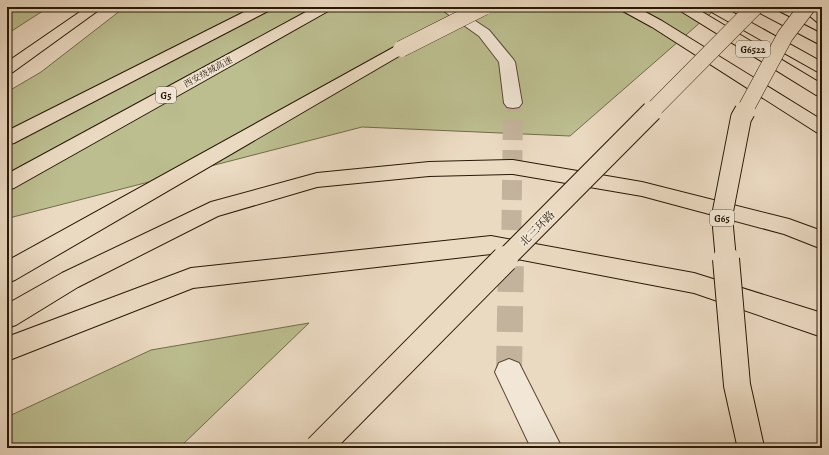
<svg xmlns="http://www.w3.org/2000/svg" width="829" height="455" font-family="Alegreya,'Noto Serif SC',serif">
<rect width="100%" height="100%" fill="#ebdac2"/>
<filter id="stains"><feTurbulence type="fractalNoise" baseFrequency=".005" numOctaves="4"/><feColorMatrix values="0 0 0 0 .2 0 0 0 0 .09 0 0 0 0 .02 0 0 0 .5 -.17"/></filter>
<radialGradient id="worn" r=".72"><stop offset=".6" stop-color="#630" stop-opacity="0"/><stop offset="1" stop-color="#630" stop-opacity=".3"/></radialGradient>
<!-- green -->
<path fill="#bcbe90" stroke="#726b4a" d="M7,7h42l-42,27z
M125,7h593l-148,129 -208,-9 -349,90 -6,4v-129l34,-20z
M309,323l-130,125h-172v-31l144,-67z"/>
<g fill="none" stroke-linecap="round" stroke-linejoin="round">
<!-- street-tunnel-far2 -->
<path stroke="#c4b39c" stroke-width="16" stroke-dasharray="16 8" stroke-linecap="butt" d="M513,112v-9"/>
<!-- street-tunnel-far1 -->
<path stroke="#c4b39c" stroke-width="20" stroke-dasharray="20 10" stroke-linecap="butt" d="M511,260l2,-149"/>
<!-- street-tunnel -->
<path stroke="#c4b39c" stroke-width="26" stroke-dasharray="26 14" stroke-linecap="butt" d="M509,372l2,-113"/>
<defs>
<path id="street" d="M438,7h16l35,23 24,29 2,3 7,41 -3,4 -6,1 -6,-1 -3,-4 -5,-41 -20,-26z
M509,359l10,4 43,85h-31l-36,-76 4,-9z"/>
<path id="highway" d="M87,7h16l-90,65 -6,2v-12z
M254,7h18l-2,3 -256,133 -7,2v-14z
M315,7h17l-2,3 -316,178 -7,2v-16z
M619,7h17l26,14 160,99v14l-6,-2 -164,-105 -31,-17z
M677,7h17l128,77v12l-6,-1 -137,-85z
M706,7h17l99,55v11l-6,-2 -108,-61z
M752,7h17l53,27v10l-5,-1 -63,-33z
M799,7h16l7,5v11l-5,-1z
M401,44l5,2 3,3 -3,3 -391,228 -8,3v-22l389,-215z
M513,160l129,22 147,37 33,12v18l-38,-15 -142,-38 -129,-22 -84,2 -112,11 -99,29 -140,71 -62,38 -9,3v-24l55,-31 149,-71 106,-29 112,-11z
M491,236l203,37 128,40v24l-128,-44 -203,-39 -298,34 -186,73v-24l184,-69z"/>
</defs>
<!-- street casing -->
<use href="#street" stroke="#594834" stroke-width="2"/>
<!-- highway casing -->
<use href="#highway" stroke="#281805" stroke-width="2"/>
<!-- street -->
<use href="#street" fill="#f2e7d7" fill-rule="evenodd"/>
<!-- highway -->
<use href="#highway" fill="#ebdac2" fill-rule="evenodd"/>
<defs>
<path id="highway-bridge-far2" d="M401,49l83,-42
M651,112l104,-105
M744,112l41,-76 22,-29"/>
<path id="highway-bridge-far1" d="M504,260l148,-149
M726,260l-4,-44 19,-98 4,-7"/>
<path id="highway-bridge" d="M726,259l11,126 14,63
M318,448l187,-189"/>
</defs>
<!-- highway-bridge-far2 casing -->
<use href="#highway-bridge-far2" stroke="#281805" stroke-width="17" stroke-linecap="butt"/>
<!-- highway-bridge-far1 casing -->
<use href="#highway-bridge-far1" stroke="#281805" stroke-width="22" stroke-linecap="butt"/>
<!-- highway-bridge casing -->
<use href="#highway-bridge" stroke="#281805" stroke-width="28" stroke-linecap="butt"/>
<!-- highway-bridge-far2 -->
<use href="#highway-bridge-far2" stroke="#ebdac2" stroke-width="16"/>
<!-- highway-bridge-far1 -->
<use href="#highway-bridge-far1" stroke="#ebdac2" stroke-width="20"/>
<!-- highway-bridge -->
<use href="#highway-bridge" stroke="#ebdac2" stroke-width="26"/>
</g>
<g text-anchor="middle" stroke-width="3" stroke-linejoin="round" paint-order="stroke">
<!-- far-street labels -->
<g font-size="9" fill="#281805" stroke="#f2e7d7">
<text transform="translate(208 72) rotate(-29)" y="3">西安绕城高速</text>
</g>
<!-- shield labels -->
<g fill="#f2e7d7" stroke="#655644" stroke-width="1">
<rect x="736" y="41" width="34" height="16" rx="3"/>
<rect x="156" y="87" width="20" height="16" rx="3"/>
<rect x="710" y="210" width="24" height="16" rx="3"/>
</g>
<g font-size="10" font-weight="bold" fill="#281805">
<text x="753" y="53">G6522</text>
<text x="166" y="99">G5</text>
<text x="722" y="222">G65</text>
</g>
<!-- street labels -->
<g font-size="11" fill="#281805" stroke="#f2e7d7">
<text transform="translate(537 228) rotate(-45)" y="4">北三环路</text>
</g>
</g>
<!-- margin -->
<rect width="829" height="455" fill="none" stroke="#ebdac2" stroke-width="24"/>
<rect x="8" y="8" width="813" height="439" fill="none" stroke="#281805" stroke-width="2"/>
<rect x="12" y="12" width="805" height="431" fill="none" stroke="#281805"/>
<rect width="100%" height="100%" filter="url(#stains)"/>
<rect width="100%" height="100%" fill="url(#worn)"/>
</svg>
